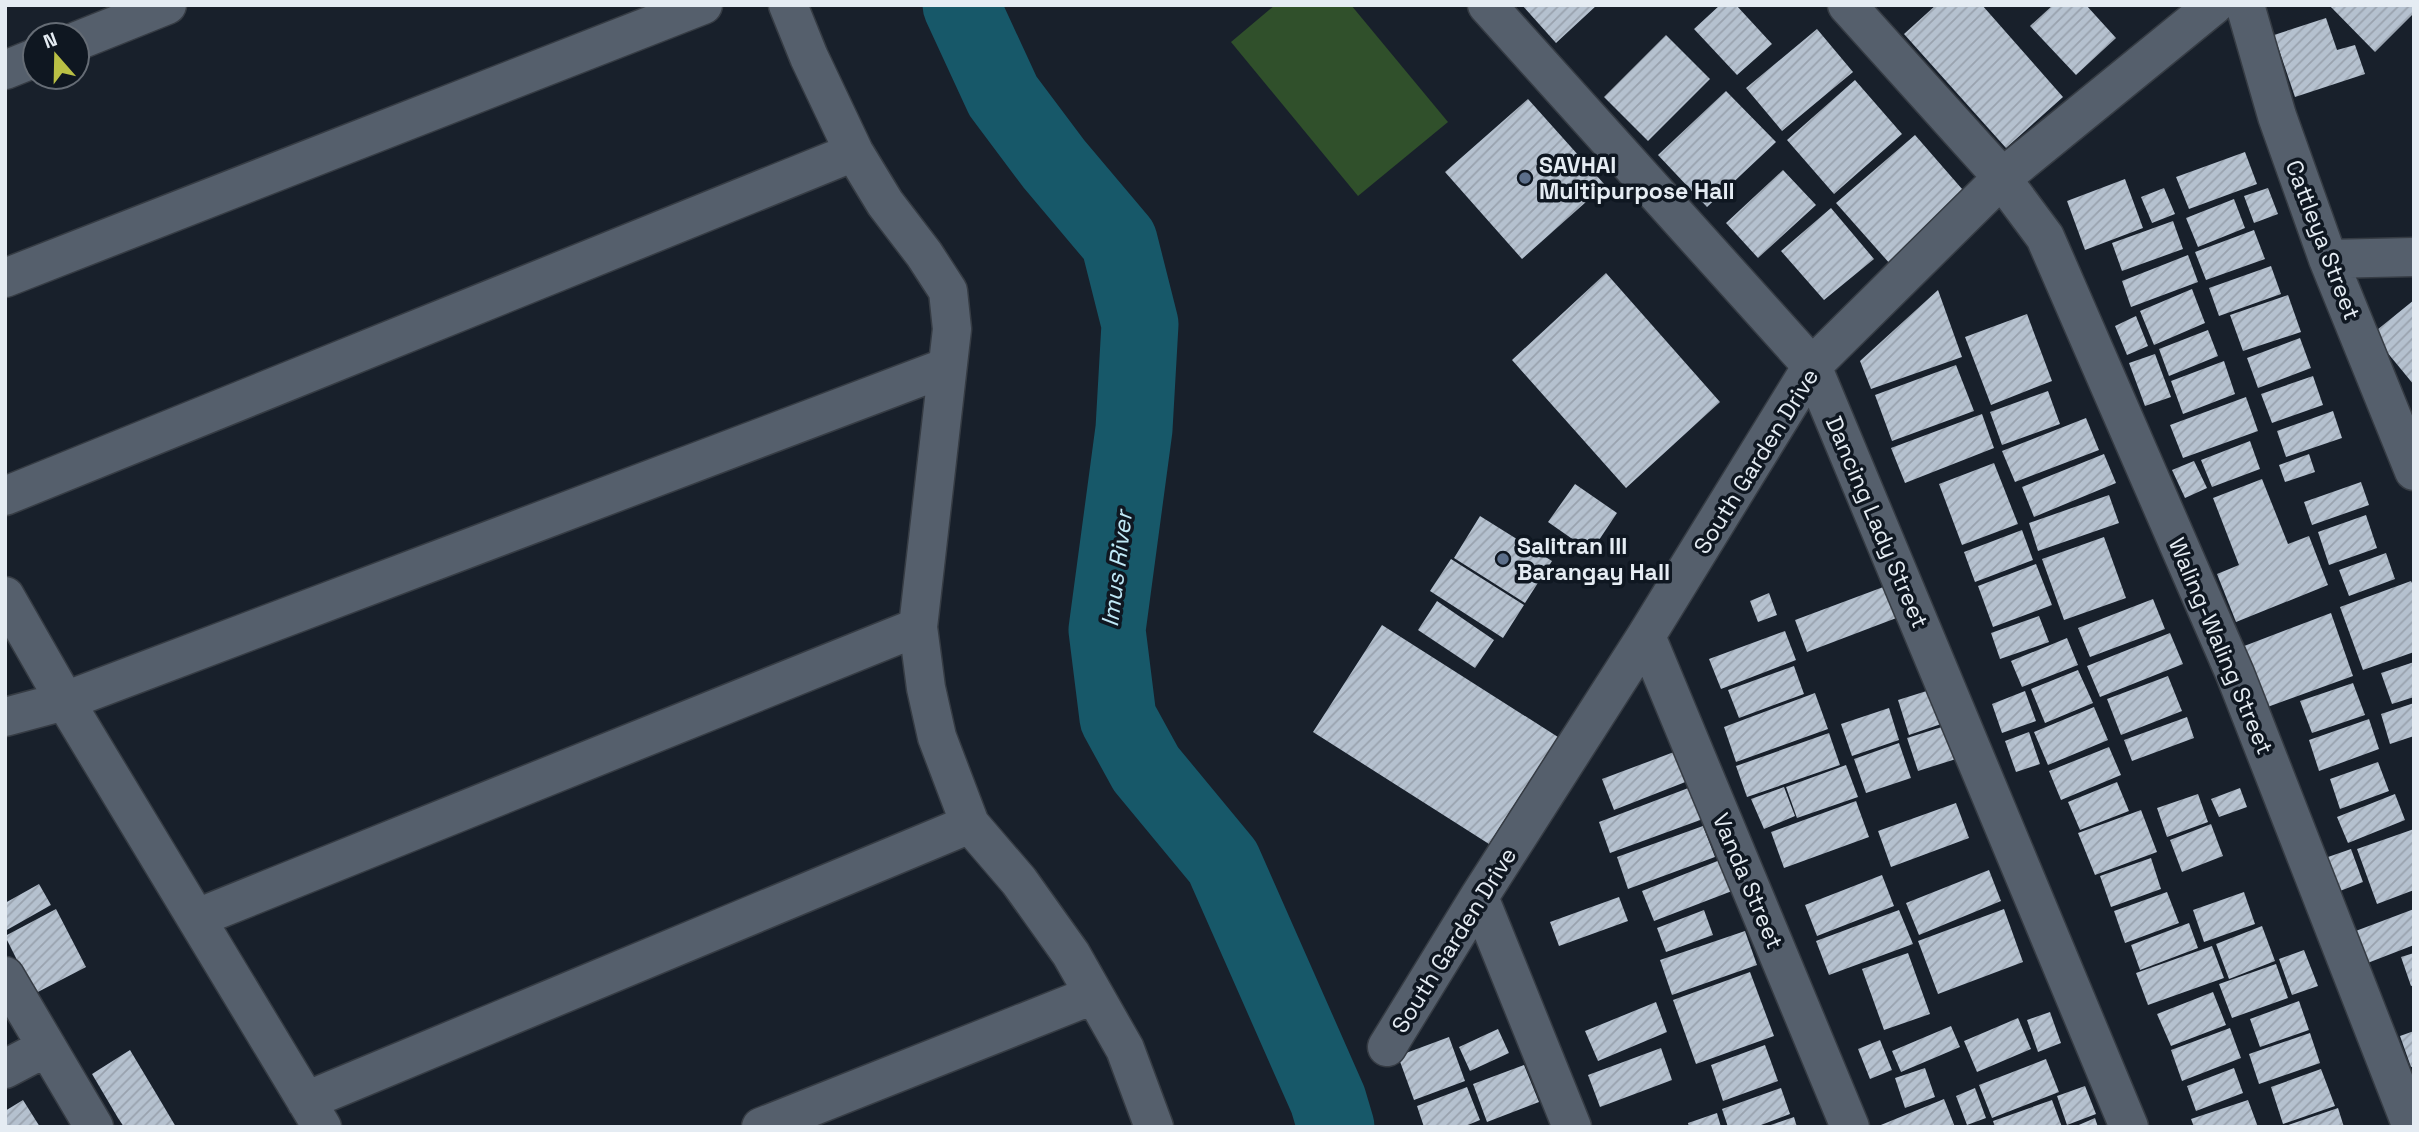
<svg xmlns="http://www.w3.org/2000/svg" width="2419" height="1132" font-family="'Space Grotesk',sans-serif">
<defs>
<pattern id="building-hatch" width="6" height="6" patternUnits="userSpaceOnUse" patternTransform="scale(1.75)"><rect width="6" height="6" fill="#b5c1cf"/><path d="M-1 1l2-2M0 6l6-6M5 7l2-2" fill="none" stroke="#99a2ae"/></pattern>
</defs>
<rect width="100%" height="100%" fill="#18202b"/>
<!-- green -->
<path fill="#30502b" d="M1275,5h76l97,117 -90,74 -127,-154z"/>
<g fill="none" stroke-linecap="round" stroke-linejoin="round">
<!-- river -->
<path stroke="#175869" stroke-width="77" d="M961,5l42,91 51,68 65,77 21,83 -6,105 -27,201 11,88 28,51 77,93 105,238 8,27"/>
</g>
<!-- building -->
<path fill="url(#building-hatch)" d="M1522,5h75l-41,38z
M1720,5h16l36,39 -35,31 -43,-46z
M1936,5h46l81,92 -57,51 -102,-114z
M2053,5h33l30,33 -40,37 -46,-49z
M2329,5h85v8l-39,39z
M2326,18l11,32 18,-5 10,29 -70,23 -21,-62z
M1817,29l36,43 -71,59 -36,-43z
M1666,35l44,44 -62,62 -44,-44z
M1855,80l47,54 -68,60 -47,-54z
M1726,91l50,51 -69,65 -49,-52z
M1528,99l77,86 -83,74 -77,-87z
M1915,135l54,62 -78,68 -55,-62z
M2245,152l12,32 -68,25 -13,-32z
M1783,170l33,35 -58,53 -32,-35z
M2125,179l18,49 -58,22 -18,-49z
M2164,188l11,26 -23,9 -11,-26z
M2268,188l10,26 -24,9 -10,-27z
M2234,199l11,29 -47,19 -12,-29z
M1831,208l43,51 -50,41 -43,-49z
M2173,221l10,28 -61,22 -10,-28z
M2254,230l11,29 -59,21 -11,-28z
M2188,255l10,27 -67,25 -9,-26z
M2271,266l10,28 -62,22 -10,-28z
M1606,273l114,129 -94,86 -114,-128z
M2192,289l13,34 -51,22 -14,-34z
M1938,290l24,67 -91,32 -11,-28z
M2288,295l13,37 -58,19 -13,-36z
M2414,300v85l-42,-51z
M2027,314l25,67 -61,24 -26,-68z
M2136,316l12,30 -21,9 -12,-29z
M2208,330l10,26 -49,20 -10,-27z
M2300,338l11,30 -53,20 -11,-30z
M2155,354l16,43 -26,9 -16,-43z
M2224,361l11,33 -52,20 -12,-33z
M1956,365l18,46 -82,30 -17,-46z
M2313,376l10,29 -51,18 -11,-29z
M2048,391l12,33 -58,21 -12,-33z
M2246,397l12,34 -75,27 -13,-33z
M2333,411l9,27 -56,19 -9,-26z
M1982,414l12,34 -89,35 -14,-35z
M2086,418l13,32 -84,32 -13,-31z
M2250,441l10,28 -48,18 -11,-27z
M2104,454l12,29 -82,34 -12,-30z
M2309,454l6,18 -30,10 -6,-17z
M2194,461l13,27 -22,10 -13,-28z
M1994,463l24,61 -56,21 -23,-61z
M2262,479l26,65 21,-8 19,49 -92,37 -19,-48 22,-9 -26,-67z
M2361,482l8,23 -57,20 -8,-23z
M1575,484l42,29 -26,39 -43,-30z
M2109,495l10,28 -81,28 -9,-28z
M2366,515l11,33 -48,17 -11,-33z
M1480,516l72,45 -27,42 -71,-45z
M2022,530l11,30 -58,22 -11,-30z
M2104,537l22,61 -62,22 -22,-61z
M2386,553l9,26 -46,17 -10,-26z
M1451,559l73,46 -21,33 -73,-47z
M2036,564l16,41 -59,22 -15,-41z
M2411,581l3,6v65l-51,18 -23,-63z
M1886,586l13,31 -92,35 -12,-32z
M1769,593l8,22 -19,7 -8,-21z
M2153,599l12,30 -75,28 -12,-29z
M1437,601l57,39 -19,28 -57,-38z
M2331,613l22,63 -91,33 -23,-61z
M2039,616l10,26 -49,17 -9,-26z
M1382,625l176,112 -69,107 -176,-112z
M1785,631l11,29 -75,29 -12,-30z
M2170,633l13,31 -83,33 -13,-31z
M2067,638l11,27 -56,22 -11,-26z
M2414,662v35l-22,7 -11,-31z
M1794,666l10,28 -65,24 -11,-28z
M2078,670l15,33 -48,20 -14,-34z
M2168,676l14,35 -61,24 -14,-36z
M2353,683l12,32 -53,18 -12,-32z
M1933,689l11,34 -35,12 -11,-35z
M2025,691l11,30 -34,12 -10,-29z
M1815,693l13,36 -92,33 -12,-35z
M2414,703v33l-24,8 -9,-30z
M2094,707l14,33 -60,25 -14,-33z
M1889,708l10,32 -47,16 -11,-32z
M2187,717l7,21 -62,23 -8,-21z
M2369,719l10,30 -60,22 -10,-31z
M1945,726l11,33 -38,12 -11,-33z
M2029,732l11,32 -24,8 -11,-31z
M1829,733l11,32 -93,32 -11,-31z
M1899,743l12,35 -45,15 -12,-34z
M2109,747l12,28 -60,25 -12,-29z
M1682,749l11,30 -79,31 -12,-31z
M2378,762l11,29 -49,18 -10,-30z
M1846,765l12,32 -61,21 -11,-31z
M2117,782l12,29 -49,19 -12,-28z
M1691,787l12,32 -93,34 -11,-31z
M1784,787l11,29 -31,13 -13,-30z
M2240,788l7,19 -28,10 -8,-18z
M2198,794l10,28 -41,15 -10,-29z
M2395,794l10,26 -57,23 -11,-26z
M1856,801l13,36 -85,31 -13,-36z
M1956,803l13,35 -78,29 -13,-36z
M2141,810l16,42 -62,23 -17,-42z
M2211,824l12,32 -41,16 -12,-32z
M1703,826l12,31 -87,32 -11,-32z
M2414,829v61l-37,14 -20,-55z
M2351,849l12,33 -23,9 -12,-34z
M2151,858l10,31 -50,18 -11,-31z
M1720,860l12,31 -78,30 -12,-30z
M1989,870l12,31 -82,34 -13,-32z
M1882,875l12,31 -77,30 -12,-31z
M39,884l12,21 -46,26v-28z
M2167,892l12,31 -54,20 -11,-32z
M2244,892l11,32 -51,18 -11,-32z
M1619,897l9,24 -69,25 -9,-24z
M56,909l30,58 -52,27 -29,-58z
M2004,909l19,53 -85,32 -20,-53z
M2414,909v36l-49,19 -12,-32z
M1704,910l9,25 -47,17 -9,-24z
M1899,910l14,34 -84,31 -13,-34z
M2189,923l9,25 -58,22 -9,-25z
M2262,926l13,35 -46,18 -13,-35z
M1745,931l12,34 -85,30 -12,-35z
M2212,946l12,32 -76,27 -12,-32z
M2304,950l14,36 -26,9 -13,-36z
M1908,953l22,61 -46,16 -22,-61z
M2414,953v32l-3,1 -10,-29z
M2276,964l12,34 -56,20 -13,-34z
M1750,972l24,64 -78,28 -23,-64z
M2213,992l13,33 -55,21 -14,-32z
M2299,1001l10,29 -49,17 -10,-28z
M1656,1002l11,30 -69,29 -13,-30z
M2050,1012l11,31 -23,9 -11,-32z
M2018,1018l13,31 -54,23 -13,-31z
M1951,1026l9,21 -59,25 -9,-21z
M2230,1028l11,30 -59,23 -11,-31z
M1498,1029l11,24 -39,18 -11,-24z
M2414,1031v35l-3,1 -11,-31z
M2310,1033l10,30 -61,21 -10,-30z
M1449,1037l16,44 -51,19 -16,-44z
M1880,1040l12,30 -22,9 -12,-30z
M1765,1045l13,36 -55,20 -12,-36z
M1661,1048l11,32 -72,27 -12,-32z
M130,1050l27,45 19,32h-52l-6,-9 -26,-44z
M2046,1059l13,33 -67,26 -13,-33z
M1524,1065l15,37 -52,20 -14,-38z
M1925,1068l10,29 -30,11 -10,-30z
M2234,1068l9,25 -47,18 -9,-25z
M2321,1069l14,37 -52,18 -12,-37z
M2085,1086l11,28 -29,11 -10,-29z
M1467,1087l13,33 -17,7h-39l-7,-21z
M1781,1088l9,26 -34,13h-28l-6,-18z
M1975,1088l11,30 -19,7 -11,-29z
M1944,1099l11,28h-79z
M23,1100l17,27h-35v-16z
M2052,1100l10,27h-67l-2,-6z
M2248,1100l10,27h-64l-3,-8z
M2338,1108l6,19h-59v-1z
M1717,1113l4,14h-32l-1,-4z
M1794,1117l3,10h-29v-1z
M2095,1118l3,9h-24z"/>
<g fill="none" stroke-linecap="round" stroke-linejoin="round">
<defs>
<path id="street" d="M788,5l21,52 45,95 31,51 39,51 24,37 4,38 -34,298 8,61 11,49 33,87 49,57 52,73 54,95 29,78
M1487,5l325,361 317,761
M1847,5l146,162 52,70 190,437 177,453
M2245,5l32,111 51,143 86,212
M77,41l90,-36
M5,70l30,-12
M2328,259l86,-2
M5,278l698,-273
M5,496l849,-344
M5,596l60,105 257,426
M1646,636l204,491
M5,717l60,-16 882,-334
M1479,897l93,230
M197,918l721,-291
M5,976l89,151
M1387,1047l92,-150 167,-261 166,-270 190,-188 212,-173
M5,1069l42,-22
M306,1101l664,-277
M761,1127l332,-132"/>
</defs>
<!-- street casing -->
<use href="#street" stroke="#363c44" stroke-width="41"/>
<!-- street -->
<use href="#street" stroke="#555f6c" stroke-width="38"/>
</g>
<!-- markers -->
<g fill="#5c6f8a" stroke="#0f1721" stroke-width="2.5">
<circle cx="1525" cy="178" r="7"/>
<circle cx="1503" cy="559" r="7"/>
</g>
<g text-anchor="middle" stroke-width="7" stroke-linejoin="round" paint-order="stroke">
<!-- poi labels -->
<g font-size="23" font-weight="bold" fill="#e5ecf3" stroke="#0f1721" text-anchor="start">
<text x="1539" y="173">SAVHAI<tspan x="1539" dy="26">Multipurpose Hall</tspan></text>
<text x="1517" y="554">Salitran III<tspan x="1517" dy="26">Barangay Hall</tspan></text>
</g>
<!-- street labels -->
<g font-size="23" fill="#e5ecf3" stroke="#0f1721">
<text transform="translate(2323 240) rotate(69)" y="8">Cattleya Street</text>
<text transform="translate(1756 461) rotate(-58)" y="8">South Garden Drive</text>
<text transform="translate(1877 522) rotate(67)" y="8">Dancing Lady Street</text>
<text transform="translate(2221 646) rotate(67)" y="8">Waling-Waling Street</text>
<text transform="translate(1748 881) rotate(67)" y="8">Vanda Street</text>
<text transform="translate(1454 940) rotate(-58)" y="8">South Garden Drive</text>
</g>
<!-- water labels -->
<g font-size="24" font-style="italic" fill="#c0e9f7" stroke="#0f1721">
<text transform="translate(1117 569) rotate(-83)" y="8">Imus River</text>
</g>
</g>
<!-- border -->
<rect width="2419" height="1132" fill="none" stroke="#e5ecf3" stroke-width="14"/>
<!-- north arrow -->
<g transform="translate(56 56) rotate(340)"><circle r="33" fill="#0f1721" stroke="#656c75" stroke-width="2"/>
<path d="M0-5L12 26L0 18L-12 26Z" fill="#bac045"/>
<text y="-10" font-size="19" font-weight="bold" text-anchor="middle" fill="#e5ecf3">N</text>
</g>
</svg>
